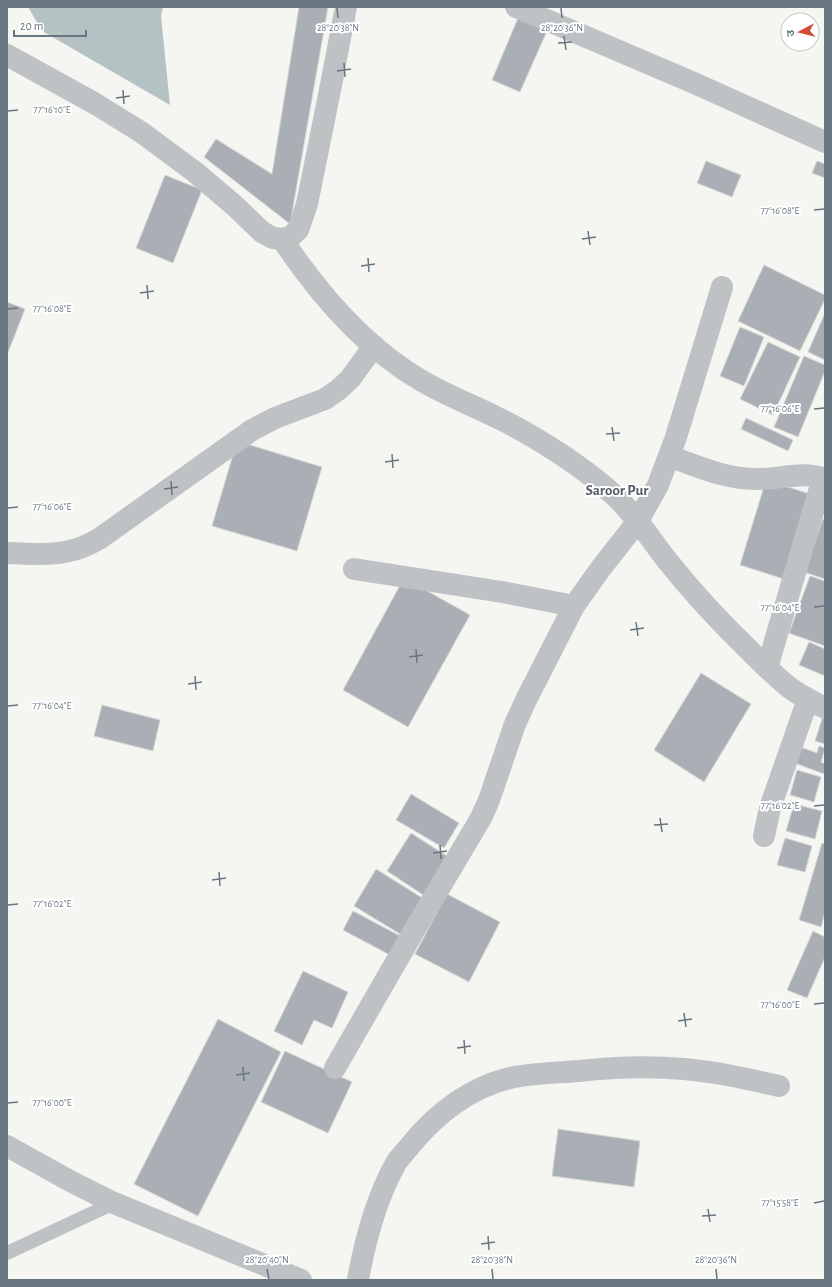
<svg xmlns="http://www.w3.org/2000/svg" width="832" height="1287" font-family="'Alegreya Sans','Noto Sans Devanagari',sans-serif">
<rect width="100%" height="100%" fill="#f5f5f2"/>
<!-- water -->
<path fill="#b5c2c4" d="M28,7h135l-2,9 9,89 -128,-74z"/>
<!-- building -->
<path fill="#a9afb4" stroke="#d6d6d4" d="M299,7h29l-38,217 -86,-67 12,-18 56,35z
M518,18l29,13 -27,61 -28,-12z
M706,161l35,14 -9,22 -35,-14z
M817,161l8,3v14l-13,-5z
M165,175l37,15 -29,73 -37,-15z
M764,265l61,30v4l-25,52 -62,-30z
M7,302l18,7 -18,46z
M825,313v47l-17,-8z
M740,327l24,10 -20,49 -24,-10z
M768,342l32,15 -27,58 -33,-16z
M804,356l21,9v6l-27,66 -24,-10z
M746,418l47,22 -5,11 -47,-22z
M237,441l85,26 -25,84 -85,-25z
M766,480l47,15 -26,85 -47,-15z
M823,519l2,1v59l-21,-7z
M810,576l15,5v65l-36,-13z
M404,578l66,37 -62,112 -65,-37z
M809,642l16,7v27l-26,-11z
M701,673l50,31 -47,78 -50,-32z
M102,705l58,15 -7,31 -59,-15z
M823,716l2,1v27l-10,-3z
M797,746l20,7 2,-7 6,2 -4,14 4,2 -1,10 -32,-12z
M797,770l24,7 -7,25 -24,-7z
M411,794l48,29 -15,25 -48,-28z
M794,804l28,7 -7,28 -29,-8z
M411,833l42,27 -25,38 -41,-27z
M785,838l27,8 -7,26 -28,-7z
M822,843l3,1v68l-4,15 -22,-7z
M376,869l51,32 -22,36 -51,-31z
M447,894l53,28 -31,60 -54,-28z
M353,911l47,25 -10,19 -47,-25z
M813,931l12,6v20l-18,41 -20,-8z
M303,971l45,21 -16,36 -18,-8 -12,25 -28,-14z
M218,1019l63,33 -83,164 -64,-32z
M285,1051l67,31 -24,51 -67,-31z
M558,1129l82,12 -6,46 -82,-11z"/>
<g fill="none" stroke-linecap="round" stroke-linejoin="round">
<!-- service -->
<path stroke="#bec2c5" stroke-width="14" d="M7,1253l107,-50"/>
<!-- minor -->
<path stroke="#bec2c5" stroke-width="22" d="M282,239c36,54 83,109 140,142 24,14 50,24 76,37 37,18 84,48 115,76 21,19 36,43 53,65 26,33 54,63 84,92 13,13 26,26 40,37 11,8 23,14 35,20
M669,456c30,11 54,22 86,23 24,1 47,-9 70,0
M7,553c21,1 46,3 66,-3 10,-2 18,-7 26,-11l153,-109 23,-12 50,-19 13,-9 12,-11 24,-33
M354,569l148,23 72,14
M767,668l56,-190
M764,836l6,-28 38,-109
M335,1068l80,-139 66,-111 8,-18 26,-76 12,-26 47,-92 27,-38 37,-47 20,-36 18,-48 46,-150
M7,1146l65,36 42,21 187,77
M358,1280c7,-40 18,-81 38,-117 4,-6 9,-11 13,-16 26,-32 60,-59 101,-69 22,-5 46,-5 69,-7 35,-4 71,-5 105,-2 33,3 64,10 95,17"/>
<!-- tertiary -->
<path stroke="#bec2c5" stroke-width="22" d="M516,7l178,76 131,59
M7,55l87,48 47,29 54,40 40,34 27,26 11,6 9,1 8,-2 8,-7 9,-26 23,-114 16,-83"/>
</g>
<!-- ticks -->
<path fill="none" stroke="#677680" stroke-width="1.5" d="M337,8l1,10M561,8l1,10M564,36l2,14M558,43l14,-1M344,63l1,14M337,71l14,-2M123,90l1,14M116,98l14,-2M8,111l10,-1M814,210l10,-1M588,231l2,14M582,239l14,-2M368,258l1,14M361,266l14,-2M147,285l1,14M140,293l14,-2M8,309l10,-1M814,409l10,-1M612,427l2,14M606,434l14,-1M392,454l1,14M385,462l14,-2M171,481l1,14M164,489l14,-2M8,508l10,-1M814,607l10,-1M636,622l2,14M630,630l14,-2M416,649l1,14M409,657l14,-2M195,676l1,14M188,684l14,-2M8,706l10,-1M814,806l10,-1M660,818l2,14M654,825l14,-1M440,845l1,14M433,853l14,-2M219,872l1,14M212,880l14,-2M8,905l10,-1M814,1004l10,-1M684,1013l2,14M678,1021l14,-2M464,1040l1,14M457,1048l14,-2M243,1067l1,14M236,1075l14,-2M8,1103l10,-1M814,1203l10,-2M708,1209l2,13M702,1216l14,-1M488,1236l1,14M481,1244l14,-2M267,1269l2,10M492,1269l1,10M716,1269l1,10"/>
<g text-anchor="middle" stroke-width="4" stroke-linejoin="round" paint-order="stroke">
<!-- district labels -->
<g font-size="15" font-weight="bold" fill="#545f65" stroke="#fff">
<text x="617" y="495">Saroor Pur</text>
</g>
</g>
<g font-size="10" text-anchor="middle" fill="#677680" stroke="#fff" stroke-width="4" stroke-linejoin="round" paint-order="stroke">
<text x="338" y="31">28°20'38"N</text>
<text x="562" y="31">28°20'36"N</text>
<text x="52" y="113">77°16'10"E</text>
<text x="780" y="214">77°16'08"E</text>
<text x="52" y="312">77°16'08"E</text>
<text x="780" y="412">77°16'06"E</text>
<text x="52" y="510">77°16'06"E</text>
<text x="780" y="611">77°16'04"E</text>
<text x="52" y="709">77°16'04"E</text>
<text x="780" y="809">77°16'02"E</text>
<text x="52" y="907">77°16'02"E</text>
<text x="780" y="1008">77°16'00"E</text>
<text x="52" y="1106">77°16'00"E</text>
<text x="780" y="1206">77°15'58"E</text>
<text x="267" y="1263">28°20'40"N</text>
<text x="492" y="1263">28°20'38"N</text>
<text x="716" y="1263">28°20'36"N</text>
</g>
<!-- border -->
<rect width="832" height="1287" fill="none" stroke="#677680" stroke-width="16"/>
<!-- north arrow -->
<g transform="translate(800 32) rotate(263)"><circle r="19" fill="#ffffff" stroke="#c2c8cc"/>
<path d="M0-3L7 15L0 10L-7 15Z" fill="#d04f36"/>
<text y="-6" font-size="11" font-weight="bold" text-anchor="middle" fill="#677680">उ</text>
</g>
<!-- scale -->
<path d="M14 30v6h72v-6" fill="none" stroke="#677680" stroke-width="2"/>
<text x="20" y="30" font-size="12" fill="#677680" stroke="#ffffff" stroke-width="3" paint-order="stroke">20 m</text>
</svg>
